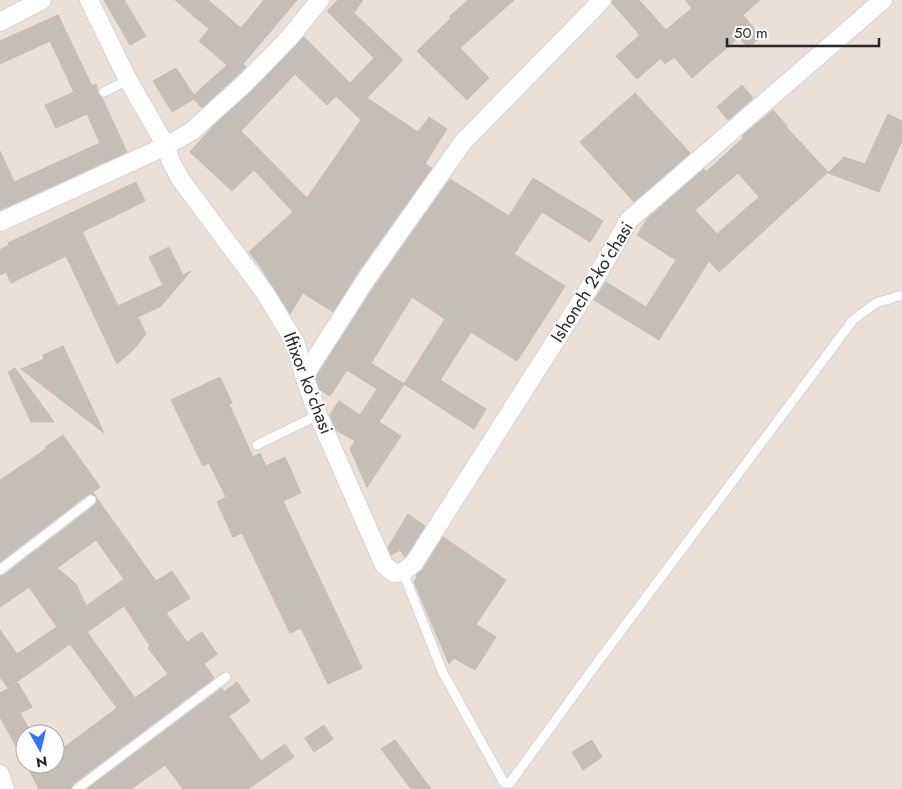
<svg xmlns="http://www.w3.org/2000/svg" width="902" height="789" font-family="Jost,sans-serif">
<rect width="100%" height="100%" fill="#ecdfd6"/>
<!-- building -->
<path fill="#c5beb6" stroke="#c7bbb0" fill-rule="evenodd" d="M104,0h20l22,36 -16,9z
M175,0h33l33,28 23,-28h33l-54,64 3,3 -44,41 -8,-9 -22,13 -19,-31 23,-13 18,27 33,-30 -28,-24 10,-12z
M338,0h25l-9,13 49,47 -36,38 51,34 11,-15 18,12 -22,35 7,4 -74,104 -25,40 -30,-19 -13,21 -30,-48 -11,-14 44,-40 -39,-42 -22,21 -42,-39 26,-29 36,-32 52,-54 46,46 24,-25 -47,-47zM295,74l32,31 9,-9 25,24 -54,78 -66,-67z
M468,0h46l-54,48 29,30 -22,22 -50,-49 34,-33 -2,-1z
M612,0h27l27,30 26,-22 -7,-8h75l-17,15 18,22 -13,11 -9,-11 -47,41 -18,-21 -9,7 -4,-6 -24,21 -21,-23 24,-21 -28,-32z
M58,15l34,71 4,-2 2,10 4,4 25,54 -127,58v-59l14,31 86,-39 -13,-29 -31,14 -11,-23 29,-13 -24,-51 -50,23v-23z
M742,85l11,13 -25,22 -11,-13z
M635,93l55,60 -56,49 -54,-60z
M773,110l14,16 -1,1 42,45 -109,100 -10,-11 -50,79 -65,-40 12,-18 40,25 30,-47 -39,-25 11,-17 56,-49 2,3 37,-34 -1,-2zM738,173l21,24 -42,37 -22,-24z
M888,114l14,7v20l-23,51 -51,-19 16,-16 21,7z
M533,178l70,43 -13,21 -48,-30 -28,42 51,32 -38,60 -10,15 -46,-29 -31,48 46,29 -12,20 -70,-45 -25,38 22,14 -34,51 -17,-38 5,-8 -19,-11 -6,-15 9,-14 21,14 17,-26 -30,-19 -17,26 -10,-6 -4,-13 60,-93 74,-105 59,37zM412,297l33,22 -41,65 -33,-21z
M136,182l9,19 -63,31 36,74 45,-21 -14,-28 20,-10 14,28 8,-4 -30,35 -23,11 8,17 -14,17 -15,13 -51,-108 -55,27 -5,-11 -6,3v-25l9,-5 -1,-2z
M63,346l41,87 -83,-64 23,-10 -1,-4z
M15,368l39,54h-23l-23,-50z
M220,377l12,26 -3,1 24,53 7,-4 6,13 19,-9 16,36 -18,8 79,167 -34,16 -27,-56 -11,5 -48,-100 -9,4 -16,-35 9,-5 -17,-34 -6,3 -32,-66z
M63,435l37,52 -7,5 3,4 -5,-2 -4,1 -87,67v-82l46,-31 -1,-2z
M96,497l60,84 16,-10 18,27 -24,15 21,29 15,-10 15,22 -13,10 10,14 -141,106 -2,5h-32l-13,-25h29v-10l62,-46 -47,-64 -62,44 -8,-11v-47l17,24 40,-27 -28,-40 -29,20v-31l4,-1 91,-70 2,-3zM96,540l28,39 -38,27 -10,-22 -19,-16zM124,606l26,40 -2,2 20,26 -33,24 -48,-66z
M408,514l17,12 -19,30 -1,1 -5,-7 -9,5 -3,-8z
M443,537l63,43 -30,44 20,13 -21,33 -21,-12 -5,6 -35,-82 3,-5 -1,-2 7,-6z
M237,682l13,19 -21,15 32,45 24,-17 9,13 -46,32h-65l-18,-24 -34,24h-44l135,-101 2,4z
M18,683l14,24 -12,6 12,21h-7v29l-25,-46v-24z
M324,725l9,14 -19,13 -9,-14z
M395,740l36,49h-20l-30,-40z
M592,740l10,17 -19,13 -11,-18z"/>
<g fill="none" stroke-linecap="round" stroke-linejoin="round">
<defs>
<path id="service" d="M104,92l24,-12
M257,445l61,-30
M0,570l91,-70
M403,572l40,101 61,110h6l90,-124 253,-339 23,-17 26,-8
M77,789l149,-112"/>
<path id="minor" d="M89,0l39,80 38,66 5,16 10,18 84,113 31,51 8,32 14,39 66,150 10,8 9,-1 11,-9 184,-289 31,-54 254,-220
M0,22l42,-22
M0,222l166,-76 26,-15 52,-47 45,-46 31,-38
M304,376l63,-98 96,-136 139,-142
M0,774l5,15"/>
</defs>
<!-- service casing -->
<use href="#service" stroke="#cbd3e2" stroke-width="11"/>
<!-- minor casing -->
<use href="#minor" stroke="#cbd3e2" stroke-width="20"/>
<!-- service -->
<use href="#service" stroke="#fff" stroke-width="9"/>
<!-- minor -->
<use href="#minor" stroke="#fff" stroke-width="18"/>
</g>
<g text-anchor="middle" stroke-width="4" stroke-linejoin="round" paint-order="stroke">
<!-- street labels -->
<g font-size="18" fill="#272727" stroke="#fff">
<text transform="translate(592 282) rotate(-58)" y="6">Ishonch 2-koʻchasi</text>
<text transform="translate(308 383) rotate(69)" y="6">Iftixor koʻchasi</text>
</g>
</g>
<!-- north arrow -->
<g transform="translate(40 749) rotate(172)"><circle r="24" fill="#ffffff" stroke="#a9a9a9"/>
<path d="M0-4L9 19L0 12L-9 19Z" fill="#2f73ff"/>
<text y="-8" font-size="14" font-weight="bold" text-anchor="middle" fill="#272727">N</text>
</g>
<!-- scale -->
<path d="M727 38v8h152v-8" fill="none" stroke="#272727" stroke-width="2.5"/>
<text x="734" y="38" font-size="15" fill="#272727" stroke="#ffffff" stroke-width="4" paint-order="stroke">50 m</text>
</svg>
